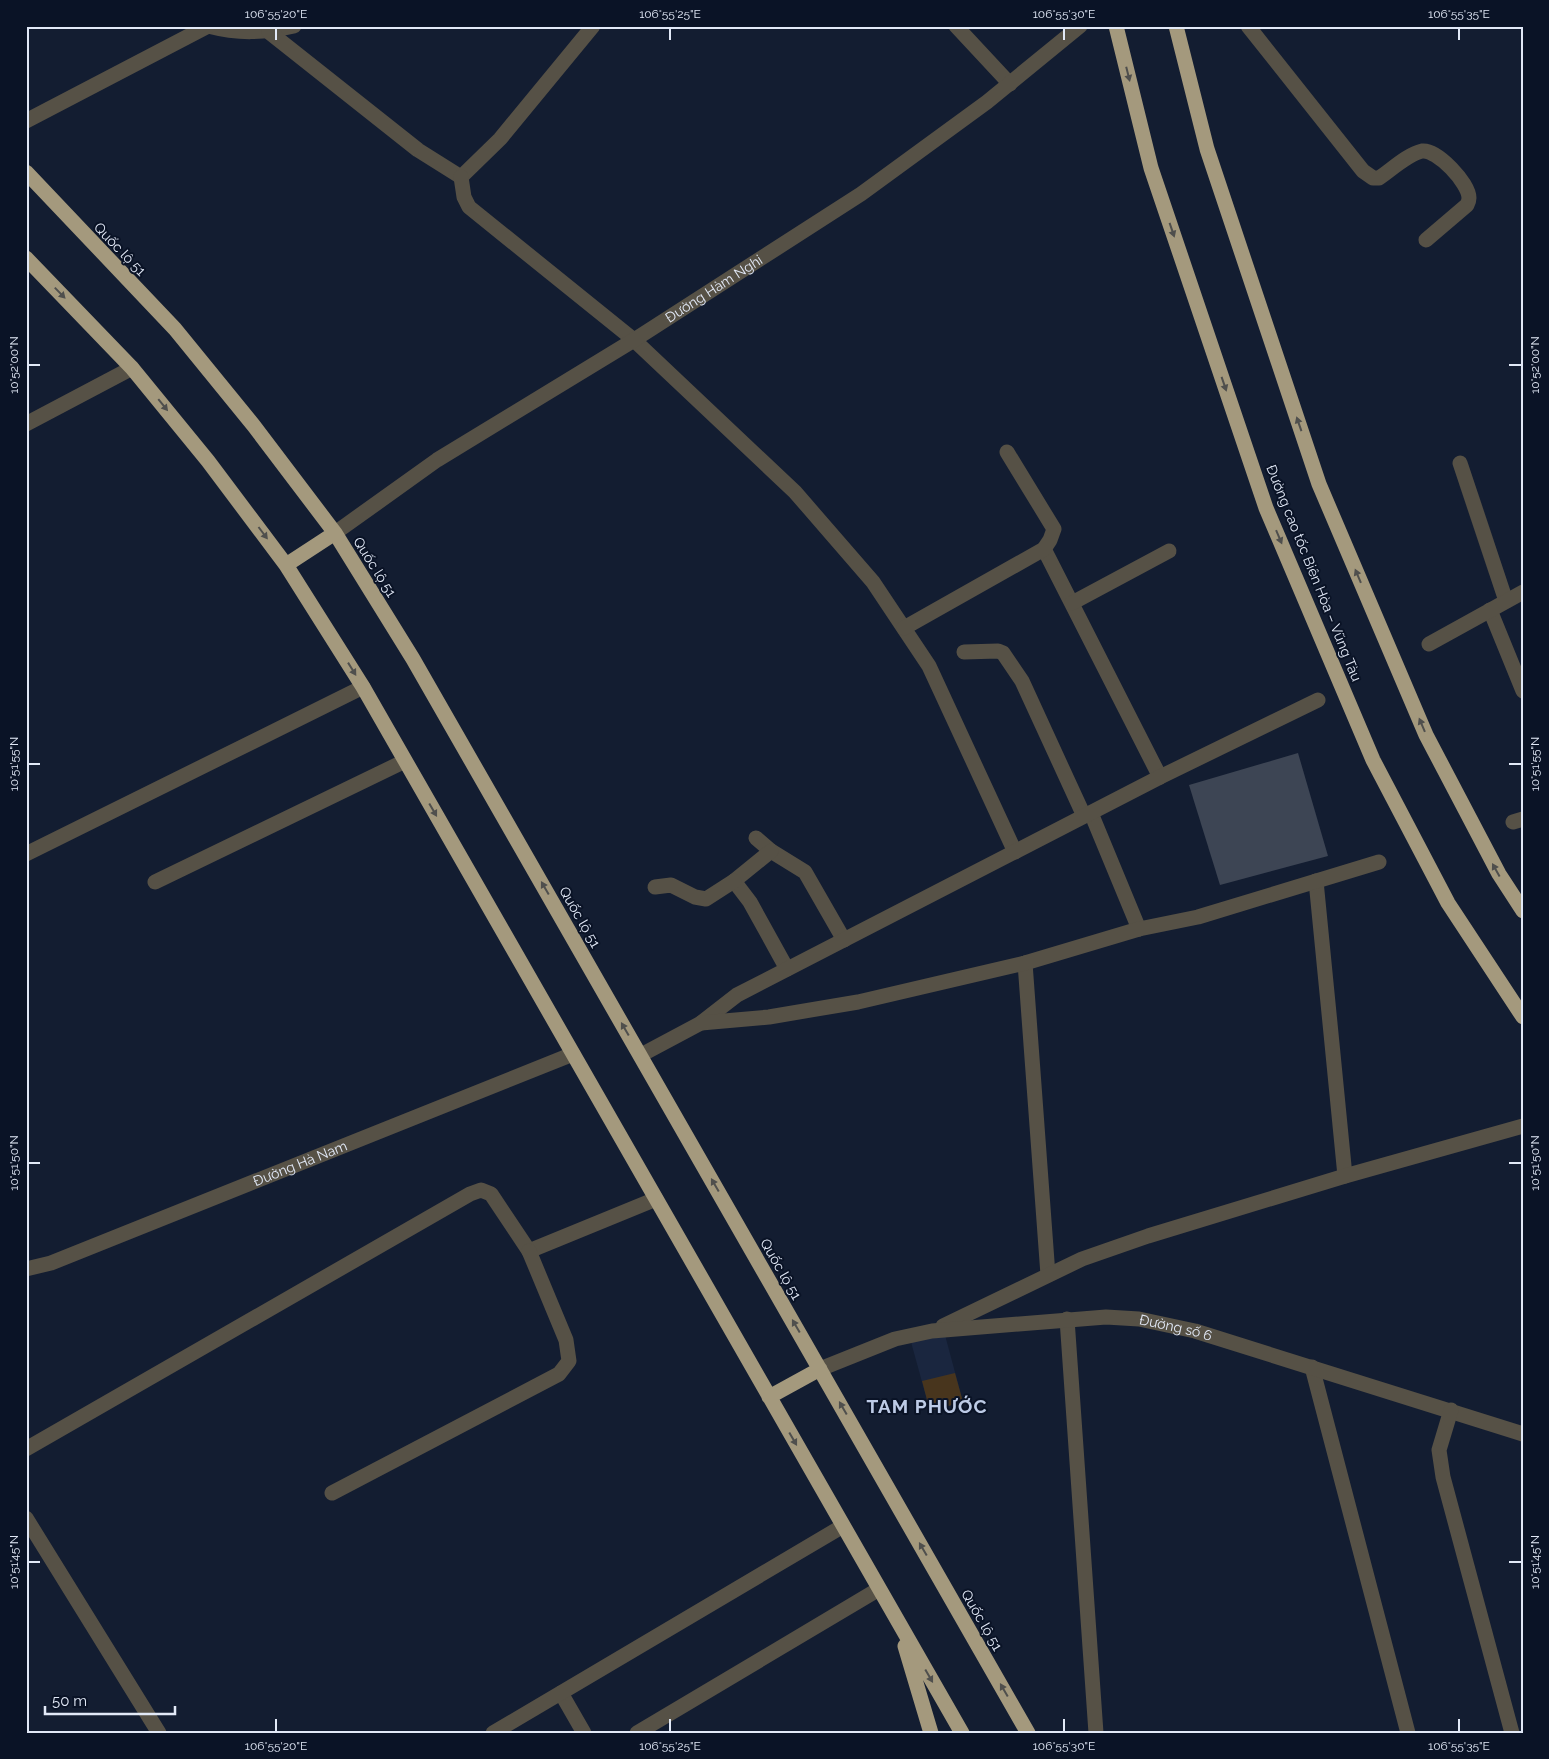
<svg xmlns="http://www.w3.org/2000/svg" width="1549" height="1759" font-family="Raleway,sans-serif">
<rect width="100%" height="100%" fill="#131d31"/>
<!-- built -->
<path fill="#1a263f" d="M945,1335l18,67 -33,9 -19,-69z"/>
<!-- green -->
<path fill="#3d4554" d="M1298,753l30,103 -108,29 -31,-100z"/>
<!-- building -->
<path fill="#48351d" d="M955,1373l8,29 -33,9 -8,-30z"/>
<g fill="none" stroke-linecap="round" stroke-linejoin="round">
<!-- minor -->
<g stroke="#565146" stroke-width="15">
<path d="M208,26c31,8 55,7 86,0"/>
<path d="M956,26l54,58"/>
<path d="M1248,26l115,145 10,7h6c12,-8 29,-24 43,-27 15,-2 47,32 47,47 0,2 -1,5 -2,7l-41,35"/>
<path d="M269,32l149,118 43,27 39,-38 93,-113"/>
<path d="M26,121l182,-95"/>
<path d="M461,177l3,20 5,10 165,133 161,152 78,90 56,84 86,186"/>
<path d="M26,424l106,-56"/>
<path d="M1460,463l46,138"/>
<path id="s1" d="M335,533l102,-73 197,-120 227,-146 126,-92 93,-76"/>
<path d="M1044,549l116,228"/>
<path d="M1072,603l97,-52"/>
<path d="M1490,610l33,81"/>
<path d="M904,628l140,-79 6,-9 4,-11 -47,-77"/>
<path d="M1429,644l94,-52"/>
<path d="M964,652l34,-1 5,2 19,28 62,135"/>
<path d="M1091,813l48,116"/>
<path d="M1513,822l10,-3"/>
<path d="M756,838l15,13 34,21 39,68"/>
<path d="M771,851l-37,30 16,21 37,67"/>
<path d="M26,854l337,-167"/>
<path d="M1316,881l29,295"/>
<path d="M155,882l250,-121"/>
<path d="M655,887l16,-2 24,12 11,2 28,-18"/>
<path d="M1025,963l23,312"/>
<path d="M701,1023l36,-28 423,-218 158,-77"/>
<path d="M641,1055l60,-32 68,-6 89,-15 167,-39 114,-34 59,-12 181,-55"/>
<path id="s2" d="M26,1269l25,-6 522,-209"/>
<path d="M1067,1319l29,414"/>
<path d="M943,1326l139,-67 66,-23 197,-60 178,-50"/>
<path d="M1312,1367l96,366"/>
<path id="s3" d="M820,1369l75,-30 37,-8 174,-14 33,2 56,12 328,103"/>
<path d="M1451,1410l-12,40 4,27 69,256"/>
<path d="M26,1449l444,-255 11,-4 10,4 38,57 127,-52"/>
<path d="M332,1493l227,-119 10,-13 -3,-21 -37,-89"/>
<path d="M26,1518l133,215"/>
<path d="M561,1693l23,40"/>
<path d="M493,1733l350,-207"/>
<path d="M637,1733l242,-144"/>
</g>
<!-- highway -->
<path stroke="#a4997d" stroke-width="15" d="M1116,26l35,142 115,340 107,252 75,143 75,114
M1176,26l31,123 112,335 107,251 73,139 24,37
M26,172l149,157 79,97 81,107 78,126 615,1074
M26,258l106,110 76,93 78,104 77,122 599,1046
M286,565l49,-32
M769,1397l51,-28
M905,1646l26,87"/>
</g>
<!-- one-way arrows -->
<defs><path id="oneway-solid" d="M-6-.8H1V-3.2L6.5 0L1 3.2V.8H-6Z" transform="scale(1.25)"/></defs>
<g fill="#4f4f4d">
<use href="#oneway-solid" transform="translate(1128 74) rotate(76)"/>
<use href="#oneway-solid" transform="translate(1172 230) rotate(71)"/>
<use href="#oneway-solid" transform="translate(60 293) rotate(46)"/>
<use href="#oneway-solid" transform="translate(1224 384) rotate(71)"/>
<use href="#oneway-solid" transform="translate(163 405) rotate(51)"/>
<use href="#oneway-solid" transform="translate(1299 424) rotate(-109)"/>
<use href="#oneway-solid" transform="translate(263 533) rotate(53)"/>
<use href="#oneway-solid" transform="translate(1279 537) rotate(67)"/>
<use href="#oneway-solid" transform="translate(1358 576) rotate(-113)"/>
<use href="#oneway-solid" transform="translate(352 669) rotate(58)"/>
<use href="#oneway-solid" transform="translate(1422 725) rotate(-113)"/>
<use href="#oneway-solid" transform="translate(433 810) rotate(60)"/>
<use href="#oneway-solid" transform="translate(1496 870) rotate(-119)"/>
<use href="#oneway-solid" transform="translate(545 888) rotate(-120)"/>
<use href="#oneway-solid" transform="translate(625 1029) rotate(-120)"/>
<use href="#oneway-solid" transform="translate(715 1185) rotate(-120)"/>
<use href="#oneway-solid" transform="translate(796 1326) rotate(-120)"/>
<use href="#oneway-solid" transform="translate(843 1408) rotate(-120)"/>
<use href="#oneway-solid" transform="translate(793 1439) rotate(60)"/>
<use href="#oneway-solid" transform="translate(923 1549) rotate(-120)"/>
<use href="#oneway-solid" transform="translate(929 1676) rotate(60)"/>
<use href="#oneway-solid" transform="translate(1004 1690) rotate(-120)"/>
</g>
<!-- ticks -->
<path fill="none" stroke="#e2e9f7" stroke-width="2" d="M276,28v12M670,28v12M1064,28v12M1459,28v12M28,365h12M1509,365h13M28,764h12M1509,764h13M28,1163h12M1509,1163h13M28,1562h12M1509,1562h13M276,1719v13M670,1719v13M1064,1719v13M1459,1719v13"/>
<g text-anchor="middle" stroke-width="4" stroke-linejoin="round" paint-order="stroke">
<!-- street labels -->
<g font-size="14" fill="#e2e9f7" stroke="#0a1326">
<text transform="translate(120 249) rotate(46)" y="5">Quốc lộ 51</text>
<text dy="5" stroke="none"><textPath href="#s1" startOffset="451">Đường Hàm Nghi</textPath></text>
<text transform="translate(375 567) rotate(58)" y="5">Quốc lộ 51</text>
<text transform="translate(1314 573) rotate(68)" y="5">Đường cao tốc Biên Hòa – Vũng Tàu</text>
<text transform="translate(580 917) rotate(60)" y="5">Quốc lộ 51</text>
<text dy="5" stroke="none"><textPath href="#s2" startOffset="294">Đường Hà Nam</textPath></text>
<text transform="translate(781 1269) rotate(60)" y="5">Quốc lộ 51</text>
<text dy="5" stroke="none"><textPath href="#s3" startOffset="364">Đường số 6</textPath></text>
<text transform="translate(982 1620) rotate(60)" y="5">Quốc lộ 51</text>
</g>
<!-- district labels -->
<g font-size="19" font-weight="bold" letter-spacing="1" fill="#bdcbe6" stroke="#0a1326">
<text x="927" y="1413">TAM PHƯỚC</text>
</g>
</g>
<!-- border -->
<rect width="1549" height="1759" fill="none" stroke="#0a1326" stroke-width="55"/>
<!-- scale -->
<path d="M45 1706v8h130v-8" fill="none" stroke="#e2e9f7" stroke-width="2.5"/>
<text x="52" y="1706" font-size="15" fill="#e2e9f7" stroke="#0a1326" stroke-width="4" paint-order="stroke">50 m</text>
<rect x="28" y="28" width="1494" height="1704" fill="none" stroke="#e2e9f7" stroke-width="2"/>
<g font-size="12" text-anchor="middle" fill="#e2e9f7">
<text x="276" y="18">106°55'20"E</text>
<text x="670" y="18">106°55'25"E</text>
<text x="1064" y="18">106°55'30"E</text>
<text x="1459" y="18">106°55'35"E</text>
<text transform="translate(14 365) rotate(-90)" y="4">10°52'00"N</text>
<text transform="translate(1535 365) rotate(-90)" y="4">10°52'00"N</text>
<text transform="translate(14 764) rotate(-90)" y="4">10°51'55"N</text>
<text transform="translate(1535 764) rotate(-90)" y="4">10°51'55"N</text>
<text transform="translate(14 1163) rotate(-90)" y="4">10°51'50"N</text>
<text transform="translate(1535 1163) rotate(-90)" y="4">10°51'50"N</text>
<text transform="translate(14 1562) rotate(-90)" y="4">10°51'45"N</text>
<text transform="translate(1535 1562) rotate(-90)" y="4">10°51'45"N</text>
<text x="276" y="1750">106°55'20"E</text>
<text x="670" y="1750">106°55'25"E</text>
<text x="1064" y="1750">106°55'30"E</text>
<text x="1459" y="1750">106°55'35"E</text>
</g>
</svg>
